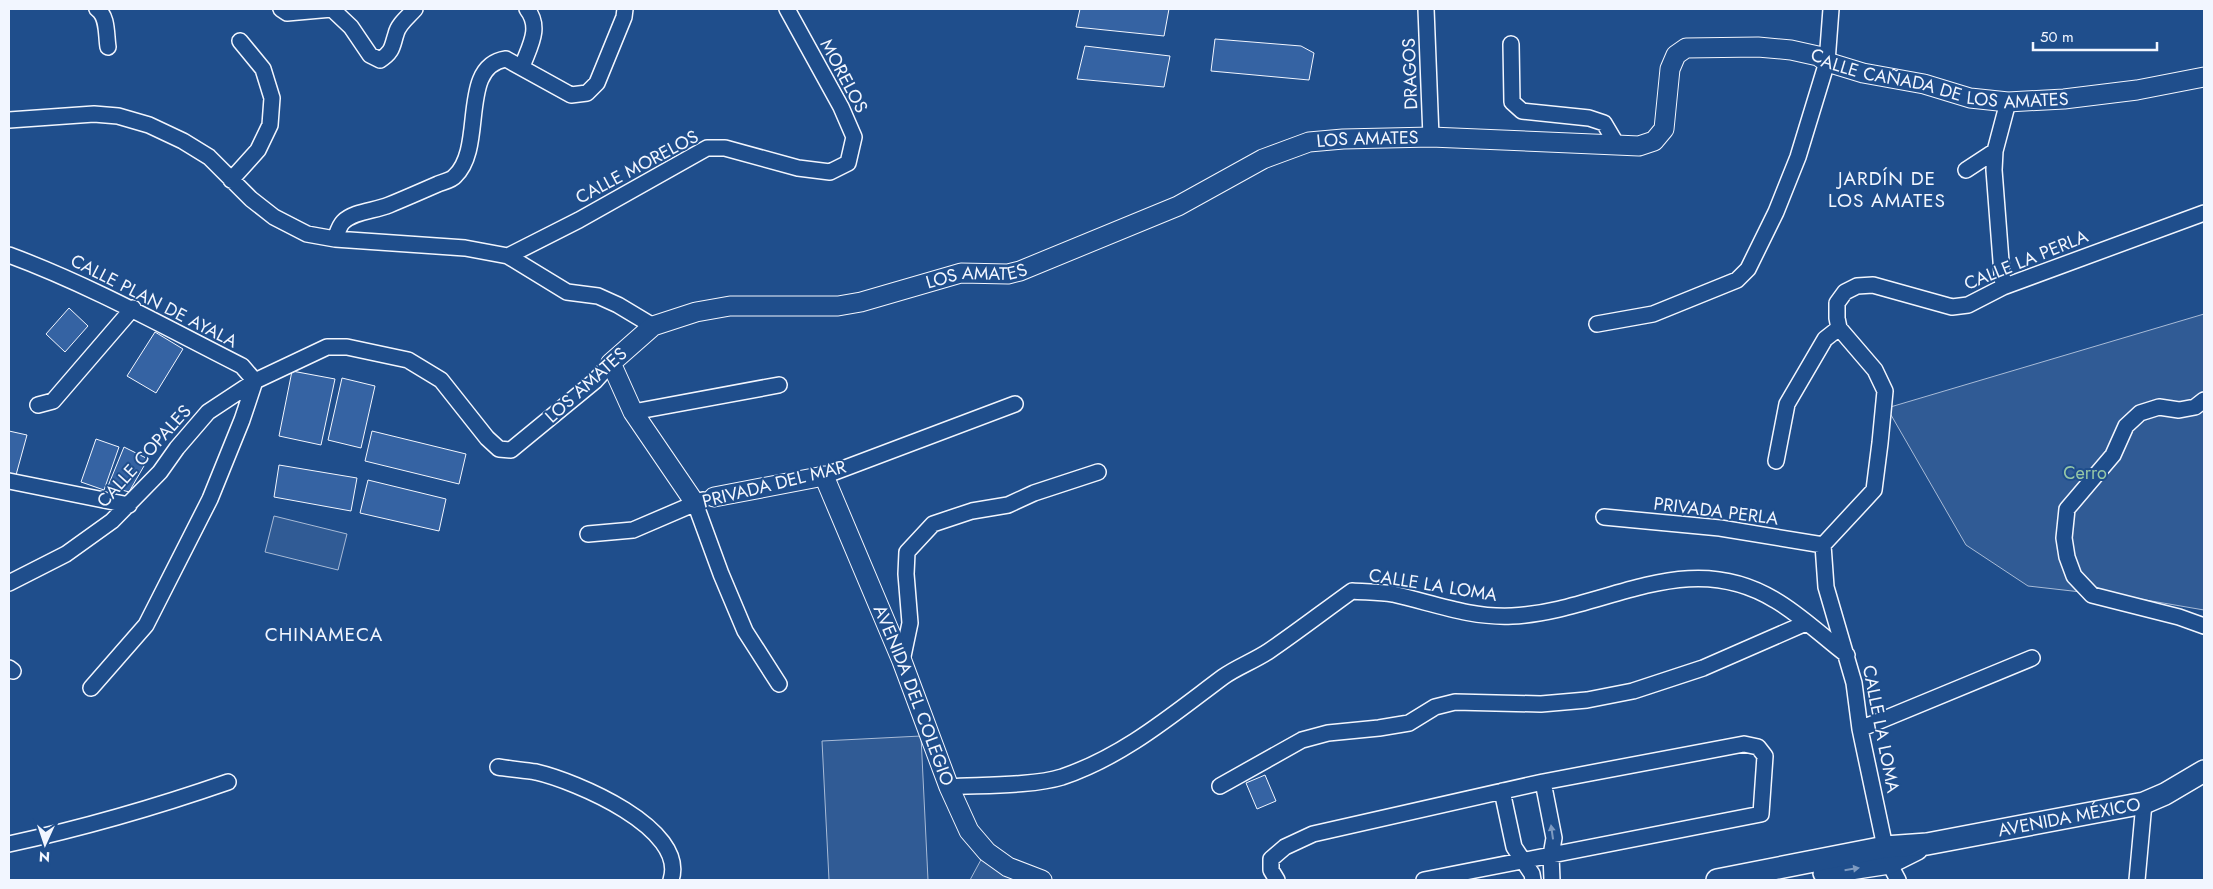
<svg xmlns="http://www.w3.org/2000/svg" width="2213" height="889" font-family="Jost,sans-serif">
<rect width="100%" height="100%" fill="#1f4e8c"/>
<!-- built -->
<path fill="#305b95" stroke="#a8bbd7" d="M2204,314v296l-70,-12 -106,-12 -62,-41 -79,-137z
M274,516l73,18 -9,36 -73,-18z
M921,736l7,144h-99l-7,-139z
M983,856l43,24h-56z"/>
<!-- building -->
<path fill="#3563a3" stroke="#f2f6ff" d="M1080,9h89l-5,27 -88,-9z
M1215,39l86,7 13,7 -5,27 -98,-9z
M1085,46l85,10 -6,31 -87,-8z
M69,308l19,18 -23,26 -19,-18z
M155,332l28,17 -27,44 -29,-17z
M292,371l43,8 -14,66 -42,-9z
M342,378l33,8 -14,62 -33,-8z
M9,431l18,4 -11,40 -7,-2z
M372,431l94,23 -7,30 -94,-23z
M96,439l23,8 -15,43 -23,-8z
M124,447l24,12 -19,33 -21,-6z
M279,465l78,13 -6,33 -77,-14z
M368,480l78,19 -7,32 -79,-18z
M1265,775l11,26 -19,8 -11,-26z"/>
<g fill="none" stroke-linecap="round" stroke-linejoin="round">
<defs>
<path id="minor" d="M97,9c11,7 9,26 11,38
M281,9l6,4 45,-4 19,18 19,28 10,5c13,-8 12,-14 16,-26 2,-10 13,-18 19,-25
M1426,9l5,128
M1511,44l1,58 10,9 67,7 15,5 13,22
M522,67c7,-20 20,-39 5,-58
M9,120l85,-6 24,2 31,9 34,16 26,16 42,42 23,18 33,17 28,5 130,9 43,8 59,36 31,4 20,9 35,21
M1966,170l29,-19
M231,180l27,-30 12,-25 2,-27 -9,-29 -23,-28
M335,239c2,-5 4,-13 8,-17 11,-11 32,-11 46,-17 17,-7 33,-14 49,-21 5,-2 14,-4 17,-8 31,-29 3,-110 51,-117l65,36 16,-2 10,-10 27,-66 1,-8
M9,255c81,30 156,72 233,111l13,15
M508,256l71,-36 128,-72h18l73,20 32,4 18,-9 6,-26 -13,-30 -54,-98
M2003,287l-9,-117 1,-19 13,-49
M1597,324l56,-10 84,-34 11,-11 28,-57 22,-55 29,-95 4,-53
M2204,400l-9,7 -16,3 -20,-3 -19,6 -14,13 -13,29 -46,54 -3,29 3,19 7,19 18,19 87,22 25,9
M38,405l15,-4 80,-93
M633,412l146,-27
M1776,461l11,-57 38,-65 14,-11
M824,476l191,-72
M9,481l120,24
M695,503l26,71 24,57 34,53
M1604,517l116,11 103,17
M588,534l45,-4 70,-30
M9,583l57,-29 46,-33 48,-49 17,-24 31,-36 47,-31 72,-34h20l61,13 33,20 46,58 12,11 12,1 84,-69 16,-18
M902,661l8,-38 -4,-49 1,-22 26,-28 39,-13 36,-6 26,-12 64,-21
M9,668l4,3
M91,688l55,-63 64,-126 32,-79 13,-39
M1860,729l172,-71
M498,767c12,2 25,3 38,5 39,9 152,56 135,108
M1543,782l11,56 -3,17 1,25
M1220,786l82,-46 26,-7 51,-5 30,-5 26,-16 20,-5 86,2 46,-4 46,-9 70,-23 103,-45
M949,787c32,-2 84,-1 113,-10 62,-21 110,-62 161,-100 14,-10 31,-16 46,-26 28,-19 55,-40 83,-60 13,1 28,1 41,3 40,9 77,24 119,22 91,-4 173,-71 263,-16 26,15 48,37 72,55
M1502,791l12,56 18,27 1,6
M9,844c74,-16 147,-37 219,-62
M1277,880l-6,-10v-11l14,-12 28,-13 230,-52 201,-38 14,3 7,9 -4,58 -337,66
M1898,880l-9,-17 -4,-16 -25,-118 -6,-46 -28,-96 -3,-42 51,-55 6,-47 5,-52 -10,-21 -36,-42 -2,-10v-15l8,-11 12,-6 16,-1 79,22 16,-2 35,-18 201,-74
M2137,880l7,-77"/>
<g id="tertiary">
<path id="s1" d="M714,497l110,-21 78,185 47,126 20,44 18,21 21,15 34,13"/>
<path id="s2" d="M695,503l-62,-91 -22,-49 42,-37 43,-14 34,-6h108l23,-4 100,-29 47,1 12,-3 158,-65 85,-47 46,-17 34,-3 88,-2 208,9 15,-5 10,-12 6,-60 6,-14 10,-7 72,-1 33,3 27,6 9,6 36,11 61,11 46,14 38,4 56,-3 73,-9 67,-13"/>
</g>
<g id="secondary">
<path d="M1824,873l65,-10 28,-14"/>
<path id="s3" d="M1717,880l168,-33 42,-3 217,-41 21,-9 39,-23"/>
</g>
</defs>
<!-- minor casing -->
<use href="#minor" stroke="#f2f6ff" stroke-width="18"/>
<!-- tertiary casing -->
<use href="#tertiary" stroke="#f2f6ff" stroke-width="21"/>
<!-- secondary casing -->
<use href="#secondary" stroke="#f2f6ff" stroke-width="24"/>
<!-- minor -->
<use href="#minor" stroke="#1f4e8c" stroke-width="15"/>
<!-- tertiary -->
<use href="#tertiary" stroke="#1f4e8c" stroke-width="19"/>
<!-- secondary -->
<use href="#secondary" stroke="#1f4e8c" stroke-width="21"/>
</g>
<!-- one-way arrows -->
<defs><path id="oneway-solid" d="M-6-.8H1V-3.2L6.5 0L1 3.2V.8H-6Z" transform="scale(1.25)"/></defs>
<g fill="#7e9ac0">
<use href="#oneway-solid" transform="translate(1552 832) rotate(-98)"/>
<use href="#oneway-solid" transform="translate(1852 869) rotate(-9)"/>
</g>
<g text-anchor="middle" stroke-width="4" stroke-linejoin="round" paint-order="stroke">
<!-- street labels -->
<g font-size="18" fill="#f2f6ff" stroke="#1f4e8c">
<text transform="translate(1410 74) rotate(-92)" y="6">DRAGOS</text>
<text dy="6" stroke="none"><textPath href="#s2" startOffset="1619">CALLE CAÑADA DE LOS AMATES</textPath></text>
<text transform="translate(844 76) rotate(62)" y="6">MORELOS</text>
<text dy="6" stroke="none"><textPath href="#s2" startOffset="970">LOS AMATES</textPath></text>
<text transform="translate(637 167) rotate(-28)" y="6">CALLE MORELOS</text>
<text transform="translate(2026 260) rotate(-22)" y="6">CALLE LA PERLA</text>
<text dy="6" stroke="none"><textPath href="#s2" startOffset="550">LOS AMATES</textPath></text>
<text transform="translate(154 301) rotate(27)" y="6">CALLE PLAN DE AYALA</text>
<text transform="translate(586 385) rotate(-42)" y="6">LOS AMATES</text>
<text transform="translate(144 456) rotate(-48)" y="6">CALLE COPALES</text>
<text transform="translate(774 484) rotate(-14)" y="6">PRIVADA DEL MAR</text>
<text transform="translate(1716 511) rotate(7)" y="6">PRIVADA PERLA</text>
<text transform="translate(1433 585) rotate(9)" y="6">CALLE LA LOMA</text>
<text dy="6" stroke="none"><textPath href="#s1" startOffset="349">AVENIDA DEL COLEGIO</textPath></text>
<text transform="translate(1881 729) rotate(79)" y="6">CALLE LA LOMA</text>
<text dy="6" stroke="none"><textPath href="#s3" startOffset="358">AVENIDA MÉXICO</textPath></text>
</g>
<!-- park labels -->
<g font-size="18" fill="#97c8a6" stroke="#1f4e8c">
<text x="2085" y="479">Cerro</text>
</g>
<!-- neighbourhood labels -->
<g font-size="19" letter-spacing="1" fill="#f2f6ff" stroke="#1f4e8c">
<text x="1887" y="185">JARDÍN DE<tspan x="1887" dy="22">LOS AMATES</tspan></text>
<text x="324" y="641">CHINAMECA</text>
</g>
</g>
<!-- border -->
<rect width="2213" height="889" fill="none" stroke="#f2f6ff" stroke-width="20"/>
<!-- north arrow -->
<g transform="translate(45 844) rotate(183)" stroke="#1f4e8c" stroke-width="4" paint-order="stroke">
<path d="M0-4L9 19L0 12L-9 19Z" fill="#f2f6ff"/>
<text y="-8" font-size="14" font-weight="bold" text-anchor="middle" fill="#f2f6ff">N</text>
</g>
<!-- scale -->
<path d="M2033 42v8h124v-8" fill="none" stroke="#f2f6ff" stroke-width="2.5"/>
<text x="2040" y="42" font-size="15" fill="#f2f6ff" stroke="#1f4e8c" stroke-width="4" paint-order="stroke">50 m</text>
</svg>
